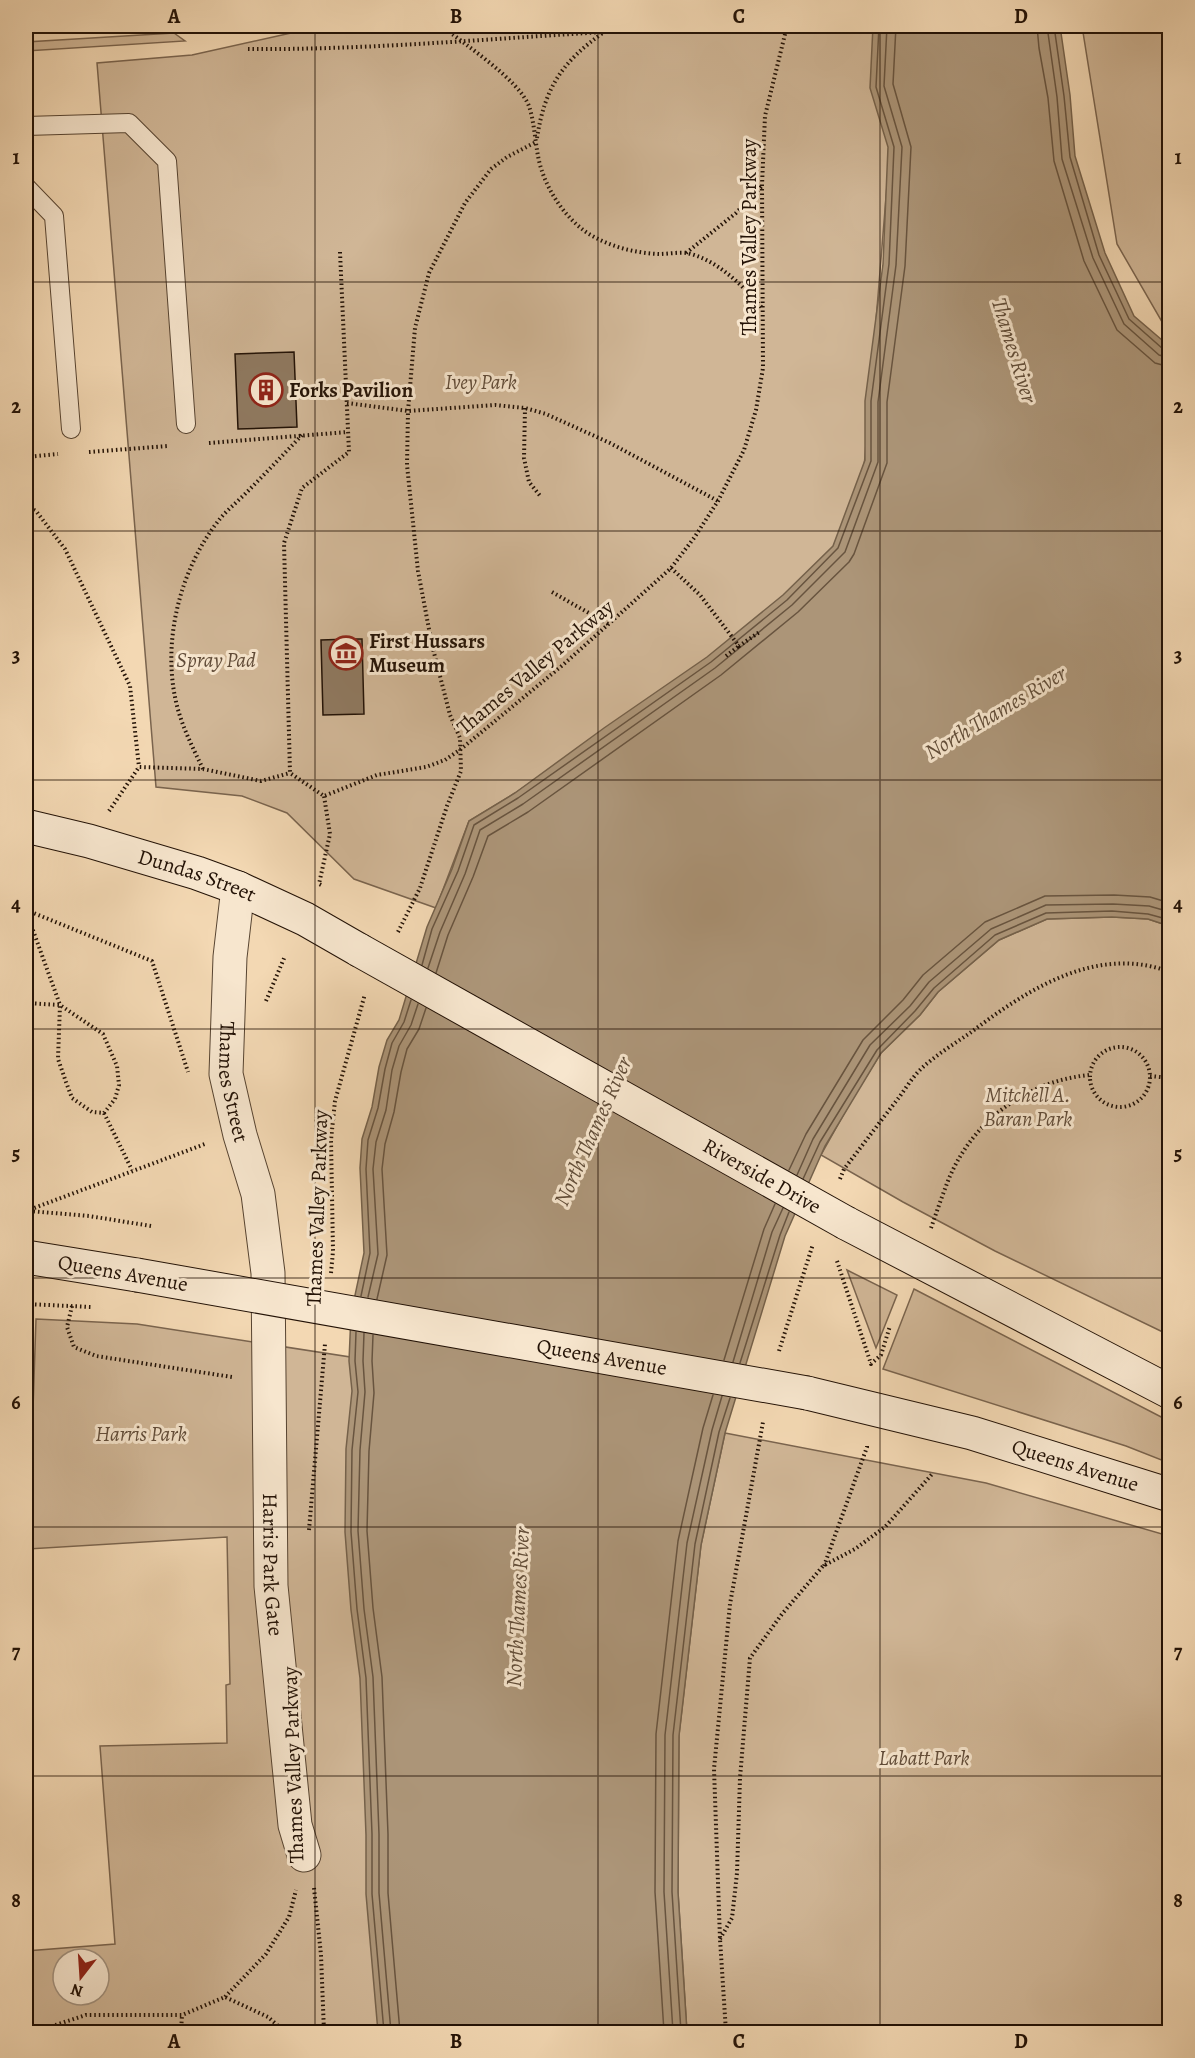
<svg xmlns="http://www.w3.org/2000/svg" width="1195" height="2058" font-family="Alegreya,serif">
<rect width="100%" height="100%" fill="#f3d8b3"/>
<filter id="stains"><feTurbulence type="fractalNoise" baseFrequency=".00333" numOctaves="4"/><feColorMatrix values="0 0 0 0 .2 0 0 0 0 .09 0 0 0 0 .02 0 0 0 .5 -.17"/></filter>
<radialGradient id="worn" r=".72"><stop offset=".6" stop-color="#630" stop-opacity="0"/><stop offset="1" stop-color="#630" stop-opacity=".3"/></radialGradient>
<!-- green -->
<path fill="#d0b696" stroke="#7a644e" stroke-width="1.5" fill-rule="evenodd" d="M316,26h567l8,110 -34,418 -342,239 -46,28 -33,87 -82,-29 -67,-66 -45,-17 -86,-9 -59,-724 95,-8 108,-24z
M1082,26h87v308l-52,-90z
M174,33l11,8 -159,10v-9z
M1112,917l36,2 21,7v409l-174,-84 -92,-49 -82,-47 33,-59 27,-43 39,-38 18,-23 61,-52 48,-21z
M847,1270l50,25 -21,53z
M914,1289l255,132v42l-43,-17 -243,-77z
M36,1319l101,5 226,35 34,673h-371v-81l89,-7 -15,-198 127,-3 -1,-58 4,-1 -3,-147 -199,12v-7l-2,-1v-101l6,-1zM63,1959h36v36h-36z
M725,1433l261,50 183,53v496h-482l-9,-140 1,-157 22,-190z"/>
<!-- water -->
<path fill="#ac9578" stroke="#75614a" stroke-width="1.5" d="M873,26h187l10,69 5,61 30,97 29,63 35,30v580l-21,-7 -36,-2 -65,2 -48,21 -61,52 -18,23 -39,38 -56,93 -40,90 -60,197 -24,112 -22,191 -1,156 9,140h-309l-12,-138v-59l-6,-157 -9,-68 -6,-78 1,-83 6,-58 -3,-30 2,-47 13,-61 -4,-85 2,-29 10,-32 7,-40 8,-27 12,-20 28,-93 25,-58 17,-48 46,-28 89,-65 103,-71 76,-62 50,-49 32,-86v-59l18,-137 5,-117 -18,-59z"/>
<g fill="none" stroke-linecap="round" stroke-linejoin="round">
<!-- shore -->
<path stroke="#68543f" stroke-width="1.5" d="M1037,26l2,22 9,50 6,63 30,100 33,69 38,33 15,4
M1047,26l10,71 5,62 31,99 31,66 35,31 11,3
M1054,26l10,70 6,61 29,98 30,64 34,30 7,1
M422,965l10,-36 26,-58 16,-46 44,-27 193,-136 76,-62 51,-52 33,-87v-60l18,-137 5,-117 -18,-60 3,-61
M428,968l12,-36 25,-58 15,-44 43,-26 192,-136 77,-63 53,-53 33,-90v-60l18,-137 6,-118 -18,-61 3,-60
M436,973l12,-38 25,-58 15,-41 40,-24 193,-137 77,-63 51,-50 5,-8 33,-91v-61l18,-136 6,-119 -18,-63 3,-58
M789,1170l17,-36 57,-94 40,-40 20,-25 62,-53 60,-26 69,-1 36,2 20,6
M797,1175l16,-36 57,-94 40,-39 19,-24 62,-53 55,-24 67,-1 36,2 21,6
M803,1179l17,-37 57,-92 38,-39 19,-23 61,-53 51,-22 66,-2 36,3 22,6
M361,1296l9,-43 -4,-84 2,-29 10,-32 7,-39 7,-26 12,-21 7,-22
M368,1297l10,-43 -5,-85 3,-27 10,-32 6,-40 7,-24 12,-21 7,-21
M377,1299l10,-44 -5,-86 3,-25 9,-32 7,-40 6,-23 12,-20 7,-21
M356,1332l-1,29 3,31 -6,58 -1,82 6,77 9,69 6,156v60l12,138
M364,1333l-1,28 2,31 -5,58 -2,81 6,78 9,68 6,157v59l12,139
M373,1335l-1,26 2,32 -5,58 -2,80 6,77 9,69 6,157v59l12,139
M724,1360l40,-131 11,-25
M733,1362l39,-130 11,-24
M740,1363l40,-128 9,-23
M664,2032l-9,-140 1,-158 22,-193 25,-113 10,-33
M673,2032l-9,-140 1,-157 22,-192 25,-113 10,-34
M681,2032l-9,-140 1,-157 22,-191 24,-112 11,-34"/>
</g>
<!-- building -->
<path fill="#8f7960" stroke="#231206" stroke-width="1.5" d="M294,352l3,75 -59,2 -3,-75z
M351,639h11l2,75 -41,1 -2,-75z"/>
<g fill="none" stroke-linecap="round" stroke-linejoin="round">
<defs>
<path id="lane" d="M26,126l103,-3 38,38 19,263
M26,187l28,29 17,213"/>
<g id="street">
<path id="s1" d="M238,888l-8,69 -4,117 14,61 18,59 10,79 3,313 24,239 9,30"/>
</g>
<g id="secondary">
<path id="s2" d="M26,826l63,15 108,32 41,15 67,31 54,31"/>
<path d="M846,1223l324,169"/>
<path d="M26,1257l111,18"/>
<path id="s3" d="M807,1393l165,40 198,62"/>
</g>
</defs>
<!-- lane casing -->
<use href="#lane" stroke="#574431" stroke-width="20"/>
<!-- street casing -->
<use href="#street" stroke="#574431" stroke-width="35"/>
<!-- secondary casing -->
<use href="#secondary" stroke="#231206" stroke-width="35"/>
<!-- path -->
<path stroke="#231206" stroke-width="4" stroke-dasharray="1.5 3" stroke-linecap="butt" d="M442,26c23,19 76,53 87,80 5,15 6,34 9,50 5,28 24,59 48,76 21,14 48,21 73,22 9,0 19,-2 28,-1 31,7 56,33 76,56
M1165,26l5,41
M248,49c118,1 238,-10 356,-17l17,-3 43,-3
M537,138c8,-51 25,-76 67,-106
M340,252l9,200 -47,36 -18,55 6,230 34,23 53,-21 49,-8 19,-7 16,-11 103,-85 107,-96 23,-30 24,-37 26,-51 12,-40 7,-42 -1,-183 3,-69 22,-90
M686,253l50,-40 26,-27
M347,403l61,8 87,-6 30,3 21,6 64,29 108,58
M525,408l-1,50 5,24 12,15
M209,443l139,-11
M89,452l79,-6
M26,457l32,-3
M26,505l10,6 29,38 65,137 9,81
M671,568l29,27 39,51 22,-15
M552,592l56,32
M726,656l13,-10
M203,769c-11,-23 -23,-46 -28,-72 -12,-60 6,-129 44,-177 7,-9 17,-17 26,-26 19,-19 38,-39 57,-59
M109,811l30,-44 64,2 58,12 29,-8
M321,885l-2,-1 11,-50 -6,-38
M26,910l126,51 36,111
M398,932l22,-44 27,-82 14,-35 -1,-33 -10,-23 -18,-70 -14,-74 -11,-106 1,-54 7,-83 14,-55 36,-70 26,-34 16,-12 29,-15
M266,1001l19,-45
M26,1003l34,2 43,29 14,32 2,19 -4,14 -11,14 -12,-1 -20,-14 -6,-16 -8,-23 2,-54 -34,-94
M1090 1077a30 30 0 1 1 60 0a30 30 0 1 1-60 0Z
M1150,1076l20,2
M104,1113l28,57
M840,1179l4,-10c18,-23 35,-46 53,-69 8,-10 15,-23 25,-32 14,-13 32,-24 48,-35 57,-43 126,-89 200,-61
M26,1211l179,-67
M29,1211l60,5 62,10
M931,1228c6,-17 12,-35 19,-52 25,-57 78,-95 139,-101
M837,1261l34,103 10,-9 9,-29
M331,1273l2,-22 -2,-111 4,-39 30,-107
M26,1304l65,3
M72,1306l-5,21 7,20 22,9 136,21
M779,1351l34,-107
M309,1530l16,-186
M824,1566l43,-119v-4
M314,1888l7,67 3,77
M720,1939l12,-21 5,-45 3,-95 10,-120 32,-44 41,-48 32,-17 30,-22 48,-54
M225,1997l41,-43 23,-37 7,-27
M34,2032l52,-17h96l43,-18 43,20 17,15
M181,2032l1,-17
M726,2032l-6,-93 -6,-170 16,-165 33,-182"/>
<!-- lane -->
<use href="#lane" stroke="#f7e6ce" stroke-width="18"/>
<!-- street -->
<use href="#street" stroke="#f7e6ce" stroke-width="33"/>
<!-- secondary -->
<use href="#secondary" stroke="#f7e6ce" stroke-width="33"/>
<defs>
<g id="secondary-bridge">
<path id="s4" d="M359,950l487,273"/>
<path id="s5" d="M137,1275l670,118"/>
</g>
</defs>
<!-- secondary-bridge casing -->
<use href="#secondary-bridge" stroke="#231206" stroke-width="35" stroke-linecap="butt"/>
<!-- secondary-bridge -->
<use href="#secondary-bridge" stroke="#f7e6ce" stroke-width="33"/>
</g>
<!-- grid -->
<path fill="none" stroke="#231206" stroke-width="1.5" stroke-opacity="0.55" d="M315,26v2006M598,26v2006M880,26v2006M26,282h1144M26,531h1144M26,780h1144M26,1029h1144M26,1278h1144M26,1527h1144M26,1776h1144"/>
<!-- icons -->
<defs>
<symbol id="building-ring" viewBox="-11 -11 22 22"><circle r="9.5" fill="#f7e6ce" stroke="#8f2418" stroke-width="1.5"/><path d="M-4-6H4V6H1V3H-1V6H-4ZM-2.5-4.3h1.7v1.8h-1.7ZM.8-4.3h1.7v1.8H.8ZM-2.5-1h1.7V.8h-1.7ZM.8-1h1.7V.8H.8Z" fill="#8f2418"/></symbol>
<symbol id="museum-ring" viewBox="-11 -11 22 22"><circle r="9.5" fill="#f7e6ce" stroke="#8f2418" stroke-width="1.5"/><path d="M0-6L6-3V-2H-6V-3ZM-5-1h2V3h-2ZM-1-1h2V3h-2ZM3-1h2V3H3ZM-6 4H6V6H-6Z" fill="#8f2418"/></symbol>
</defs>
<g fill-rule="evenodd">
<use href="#building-ring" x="247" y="371" width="38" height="38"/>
<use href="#museum-ring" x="327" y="634" width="38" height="38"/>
</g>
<g text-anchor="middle" stroke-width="6" stroke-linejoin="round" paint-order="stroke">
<!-- street labels -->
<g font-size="21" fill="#231206" stroke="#f7e6ce">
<text transform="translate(749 237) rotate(-90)" y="7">Thames Valley Parkway</text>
<text transform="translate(535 667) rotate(-40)" y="7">Thames Valley Parkway</text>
<text dy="7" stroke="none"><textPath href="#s2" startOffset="178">Dundas Street</textPath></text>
<text dy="7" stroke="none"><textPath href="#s1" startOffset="195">Thames Street</textPath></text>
<text dy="7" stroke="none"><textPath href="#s4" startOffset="462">Riverside Drive</textPath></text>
<text transform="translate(317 1208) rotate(-88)" y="7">Thames Valley Parkway</text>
<text transform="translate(123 1273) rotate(10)" y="7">Queens Avenue</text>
<text dy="7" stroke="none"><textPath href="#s5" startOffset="472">Queens Avenue</textPath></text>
<text dy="7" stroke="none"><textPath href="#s3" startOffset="278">Queens Avenue</textPath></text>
<text dy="7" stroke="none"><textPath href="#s1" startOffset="682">Harris Park Gate</textPath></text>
<text transform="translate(293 1765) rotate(-92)" y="7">Thames Valley Parkway</text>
</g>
<!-- park labels -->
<g font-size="21" font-style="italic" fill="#604b38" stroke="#f7e6ce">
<text x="481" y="389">Ivey Park</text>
<text x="216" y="667">Spray Pad</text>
<text x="1028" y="1102">Mitchell A.<tspan x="1028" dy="24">Baran Park</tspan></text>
<text x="141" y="1441">Harris Park</text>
<text x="924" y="1765">Labatt Park</text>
</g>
<!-- poi labels -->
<g font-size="21" font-weight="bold" fill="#231206" stroke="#f7e6ce" text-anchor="start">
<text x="289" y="397">Forks Pavilion</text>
<text x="369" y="648">First Hussars<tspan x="369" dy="24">Museum</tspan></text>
</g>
<!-- water labels -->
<g font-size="22" font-style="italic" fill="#614d39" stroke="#f7e6ce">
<text transform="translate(1015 350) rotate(73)" y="8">Thames River</text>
<text transform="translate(995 712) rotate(-31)" y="8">North Thames River</text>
<text transform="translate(592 1131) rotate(-66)" y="8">North Thames River</text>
<text transform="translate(517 1607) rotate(-87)" y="8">North Thames River</text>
</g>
</g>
<!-- margin -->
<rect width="1195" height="2058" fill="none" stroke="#f3d8b3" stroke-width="66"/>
<!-- north arrow -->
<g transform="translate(81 1977) rotate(197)"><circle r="28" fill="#f7e6ce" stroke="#a2917e" stroke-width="1.5"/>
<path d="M0-4.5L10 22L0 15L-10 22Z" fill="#8f2418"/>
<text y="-9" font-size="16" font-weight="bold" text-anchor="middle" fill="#231206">N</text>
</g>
<rect x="33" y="33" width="1129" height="1992" fill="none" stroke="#231206" stroke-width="2"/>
<g font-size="20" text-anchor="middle" font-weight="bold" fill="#231206">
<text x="174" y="23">A</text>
<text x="456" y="23">B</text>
<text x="739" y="23">C</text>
<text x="1021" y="23">D</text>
<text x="16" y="164">1</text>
<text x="1178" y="164">1</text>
<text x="16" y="413">2</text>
<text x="1178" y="413">2</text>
<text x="16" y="662">3</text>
<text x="1178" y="662">3</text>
<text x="16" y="911">4</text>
<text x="1178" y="911">4</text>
<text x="16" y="1160">5</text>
<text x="1178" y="1160">5</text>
<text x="16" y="1409">6</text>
<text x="1178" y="1409">6</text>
<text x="16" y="1658">7</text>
<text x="1178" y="1658">7</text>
<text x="16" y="1907">8</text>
<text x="1178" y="1907">8</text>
<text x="174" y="2048">A</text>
<text x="456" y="2048">B</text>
<text x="739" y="2048">C</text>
<text x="1021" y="2048">D</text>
</g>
<rect width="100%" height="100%" filter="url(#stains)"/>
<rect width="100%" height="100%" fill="url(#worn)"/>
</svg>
